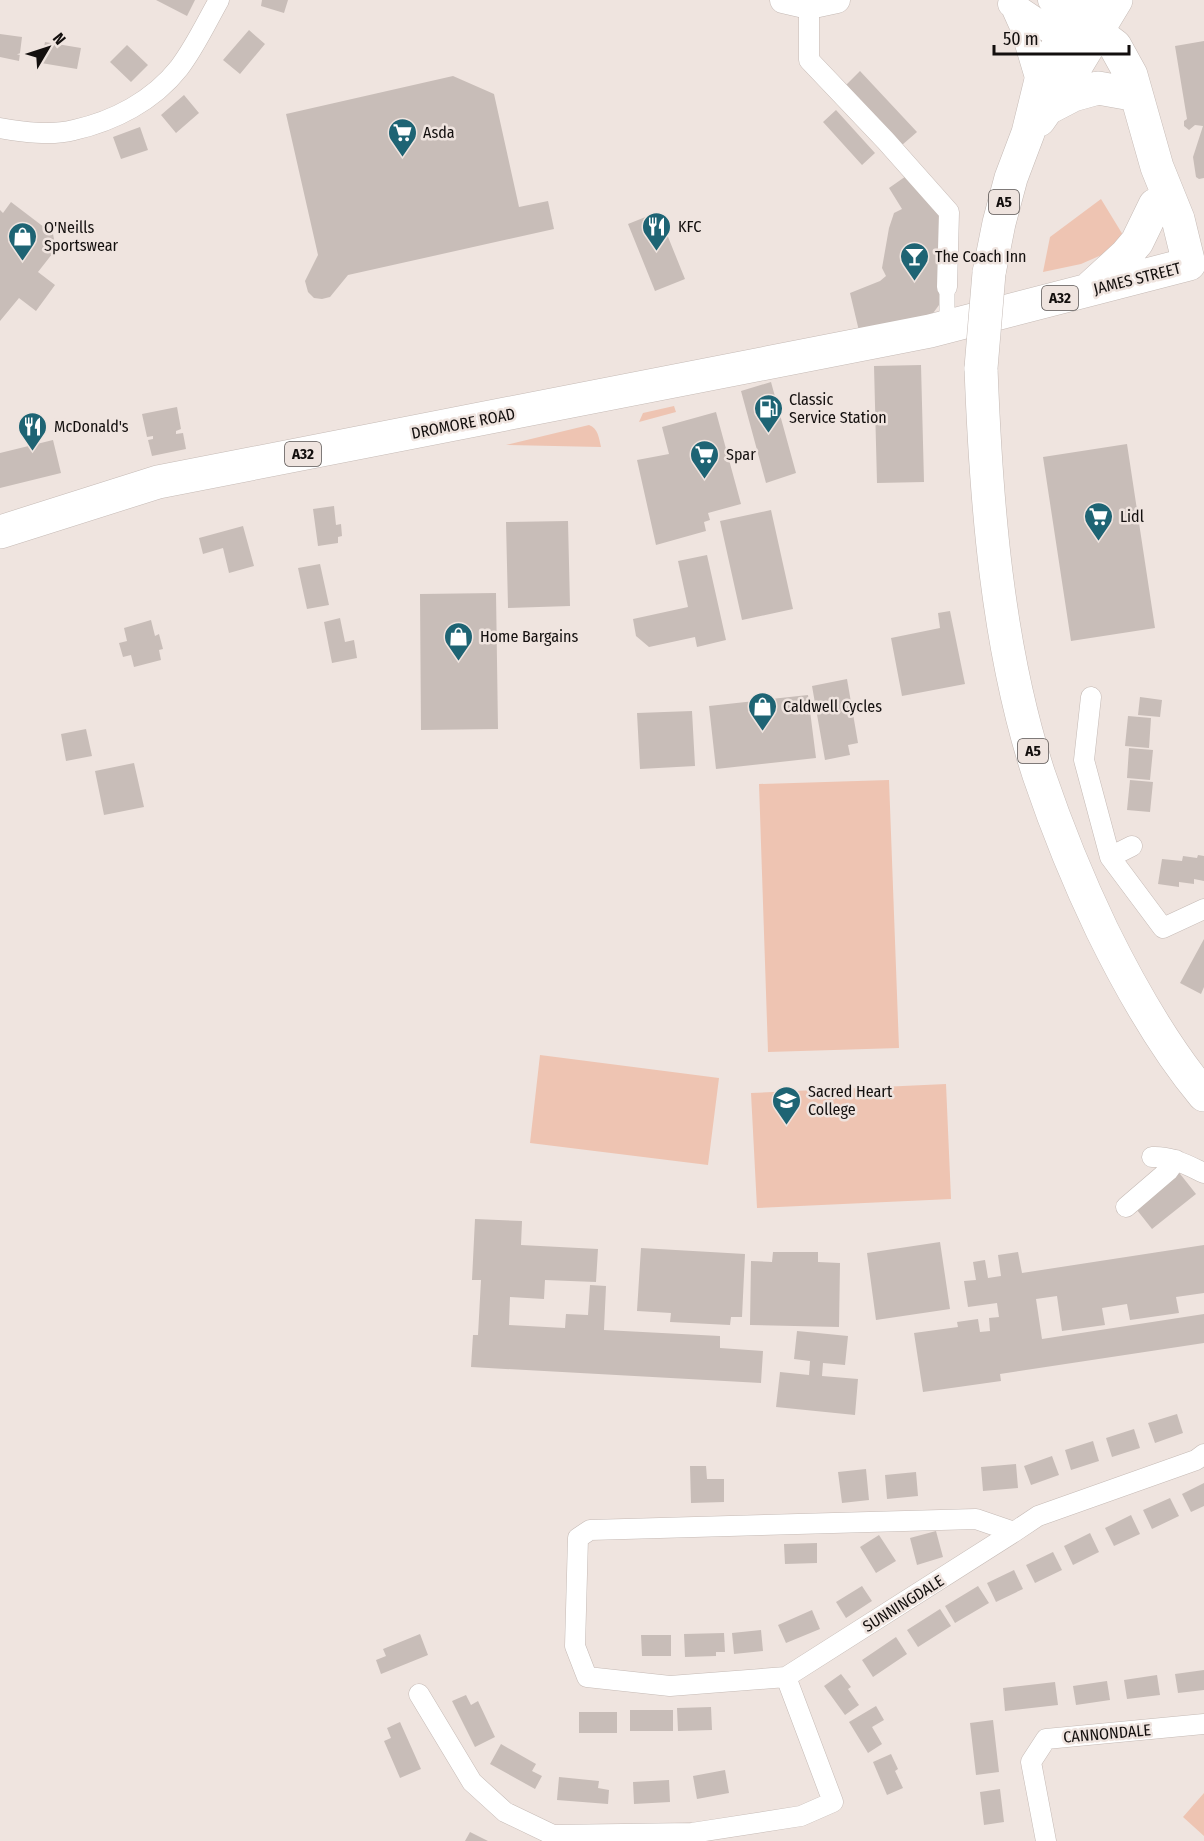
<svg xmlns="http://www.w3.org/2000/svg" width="1204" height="1841" font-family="'Fira Sans Condensed',sans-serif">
<rect width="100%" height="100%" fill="#efe4df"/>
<!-- green -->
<path fill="#eec4b2" d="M1101,199l22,36 -10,15 -32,14 -38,8 7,-35z
M674,406l2,6 -37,10 4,-9z
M589,425c9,3 10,13 12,22l-95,-2z
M889,780l10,268 -131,4 -9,-268z
M540,1055l179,23 -11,87 -178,-22z
M946,1084l5,115 -194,9 -6,-115z
M1204,1793v43l-21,-19z"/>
<!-- building -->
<path fill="#c8bdb8" d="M156,0h39l-8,16z
M262,0h26l-4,13 -23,-7z
M249,30l16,14 -25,30 -17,-14z
M0,34l22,3 -3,24 -19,-4z
M1204,41v137l-5,1 -3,-2 -3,-20 10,-31 -8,-1 -6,5 -5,-4v-5l3,-2 -12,-73z
M45,42l36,6 -4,21 -36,-6z
M127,45l21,20 -17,17 -21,-20z
M860,71l57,61 -15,13 -56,-60z
M453,76l41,18 25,113 29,-6 6,28 -206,46 -18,22 -8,2 -8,-1 -6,-6 -3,-11 13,-26 -32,-141z
M184,95l15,18 -23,20 -15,-18z
M836,110l39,43 -13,12 -39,-43z
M140,127l8,23 -27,9 -8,-22z
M909,174l35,40 -5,91 -8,11 -72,15 -9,-38 30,-12 6,-5 -4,-8 7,-40 5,-15 8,-4 -13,-21z
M11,202l42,32 3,15 -18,23 17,13 -19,26 -17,-13 -19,23v-111l3,3z
M658,212l27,67 -30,12 -27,-67z
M921,365l3,117 -47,1 -3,-117z
M771,382l25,91 -30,10 -25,-92z
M177,407l4,22 -5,2v3l7,-1 3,16 -34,7 -4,-16 5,-1v-3l-6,1 -5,-23z
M716,412l25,92 -33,9 2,7 -6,2 2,9 -50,14 -19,-85 32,-6 -7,-27z
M53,440l8,33 -61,15v-35z
M1127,444l28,184 -84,13 -28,-184z
M334,506l2,19 5,-1 1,12 -4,1v6l-20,3 -5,-37z
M771,510l22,99 -51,11 -22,-99z
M568,521l2,85 -62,2 -2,-86z
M243,526l11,40 -25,7 -6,-25 -20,6 -4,-16z
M707,555l19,85 -29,7 -2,-10 -46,10 -13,-11 -3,-17 55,-12 -10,-46z
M320,564l9,41 -22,4 -9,-41z
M496,593l2,136 -77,1 -1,-136z
M950,611l15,73 -63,12 -11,-58 49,-10 -2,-15z
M340,618l5,24 9,-2 3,18 -25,5 -8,-41z
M151,620l4,16 4,-2 4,15 -4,1 2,10 -27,7 -3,-12 -8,2 -4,-14 8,-2 -3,-13z
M847,679l11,64 -10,2 2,10 -25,5 -13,-74z
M808,695l8,63 -100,11 -7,-63z
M1140,697l22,3 -2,17 -22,-2z
M692,711l3,55 -55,3 -3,-56z
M1128,716l23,2 -2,30 -24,-2z
M86,729l6,27 -26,5 -5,-27z
M1129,748l24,2 -3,30 -23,-2z
M134,763l10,44 -40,8 -9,-44z
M1130,780l23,2 -3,30 -23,-2z
M1198,855l6,1v25l-10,-2v5l-15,-2v5l-21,-3 4,-25 20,2 1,-5 14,2z
M1204,939v48l-3,7 -21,-11z
M1177,1170l19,24 -44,35 -19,-24z
M475,1219l47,2 -1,24 77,4 -2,33 -51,-2 -1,19 -34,-2 -1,28 56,3 1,-14 22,1 2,-30 16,1 -2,44 116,6v12l43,3 -2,32 -290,-16 2,-32h5l3,-55h-9z
M940,1242l10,67 -74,11 -9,-67z
M1204,1245v48l-28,4 3,16 -49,7 -3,-16 -25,4 3,17 -43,6 -5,-35 -21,3 6,40 162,-25v29l-204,31 1,7 -78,11 -9,-59 44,-6 -1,-5 21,-3 2,13 10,-1 -1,-13 10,-1 -2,-14 -29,4 -4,-26 12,-1 -3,-18 12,-2 3,18 13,-2 -3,-21 20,-3 4,21z
M641,1248l104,6 -3,63h-11l-1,8 -60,-3 1,-9 -34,-2z
M773,1252h45v10l22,1 -1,64 -89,-2 1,-64 21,1z
M797,1331l51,5 -3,29 -22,-2 -1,13 36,3 -3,36 -79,-8 4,-35 29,3 1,-14 -16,-2z
M1177,1414l6,19 -28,10 -7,-20z
M1134,1429l6,19 -28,9 -6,-19z
M1093,1441l6,20 -28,9 -6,-20z
M1052,1456l7,19 -28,10 -7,-19z
M1016,1464l2,24 -35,3 -2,-24z
M690,1466h16l1,13h17v23l-33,1z
M866,1469l3,31 -27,3 -4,-31z
M916,1472l2,24 -31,3 -2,-24z
M1204,1483v23l-13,6 -9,-18z
M1170,1498l9,18 -27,13 -9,-19z
M1131,1515l9,19 -26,12 -9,-18z
M936,1531l7,26 -26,8 -7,-27z
M1090,1533l9,19 -26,13 -9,-19z
M879,1535l17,26 -20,12 -16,-26z
M817,1543v20l-32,1 -1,-20z
M1053,1552l9,18 -27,13 -9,-18z
M1014,1570l9,19 -27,13 -9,-19z
M862,1586l10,15 -26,17 -10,-16z
M978,1586l11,17 -34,20 -10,-17z
M940,1609l11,17 -33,21 -11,-17z
M812,1610l8,19 -34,14 -8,-18z
M761,1630l2,21 -29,3 -2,-21z
M724,1633l1,19h-9v4l-31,1 -1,-23z
M420,1634l8,21 -47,19 -5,-14 10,-4 -3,-7z
M641,1635h30v21h-29z
M896,1637l11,17 -34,23 -11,-17z
M1204,1670v20l-26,3 -3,-19z
M841,1674l10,13 -3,2 11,16 -14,10 -21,-29z
M1157,1675l3,20 -33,4 -3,-19z
M1107,1681l3,19 -34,5 -3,-19z
M1055,1682l3,23 -53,6 -2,-23z
M466,1695l5,10 7,-4 17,36 -20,10 -23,-46z
M876,1706l8,14 -12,7 10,17 -14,9 -19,-31z
M711,1707l1,23 -34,1 -1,-23z
M630,1710h43v21h-43z
M579,1712h38v21h-38z
M993,1720l6,52 -23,3 -6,-52z
M400,1722l21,47 -21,9 -16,-37 7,-3 -4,-10z
M501,1744l35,20 -4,7 10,5 -7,13 -45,-25z
M891,1754l7,15 -3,2 8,17 -16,7 -14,-33z
M725,1770l4,23 -32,6 -4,-23z
M559,1777l40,4 -1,7 11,2 -1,14 -51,-4z
M669,1780l1,22 -36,2 -1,-22z
M1000,1789l4,33 -20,3 -4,-33z
M470,1832l18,9h-23z"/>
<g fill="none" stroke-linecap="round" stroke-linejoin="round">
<defs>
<path id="pedestrian" d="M947,327v-40"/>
<path id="minor" d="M809,6v54l77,81 63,71 -2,75
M0,128c23,4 51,8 74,2 40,-9 79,-29 105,-62 16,-21 27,-45 40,-68
M1091,697l-7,63 26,97 53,71 41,-19
M1110,857l22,-11
M1152,1157c19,-1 35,8 52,16
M1126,1207l42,-36 8,-11
M1014,1532l-38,-13 -386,11 -12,8 -3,108 12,31 83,9 116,-9 228,-145 24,-16 158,-56 8,-6
M419,1694l53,88 33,30 48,23 139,-2 109,-17 32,-14 -47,-125
M1046,1841l-15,-79 15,-23 158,-15"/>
<path id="tertiary" d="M783,0l26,6 28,-6
M1051,0l26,17
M1011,4l52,35
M1014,7l9,20 17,57"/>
<path id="trunk" d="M1050,107l23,-12 25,-7 28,5
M1039,120l31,-44 46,-76
M989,273l10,-50 12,-45 17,-45 12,-49 10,-25 38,-59
M1091,287l35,-32 11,-13 18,-37
M981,368c5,133 16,279 58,407 18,53 39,105 63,155 28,57 61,116 102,165
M0,532l158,-50 772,-151 259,-67 -11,-45 -21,-52 -26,-92 -16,-29 -38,-29"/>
</defs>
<!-- pedestrian casing -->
<use href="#pedestrian" stroke="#c5bab5" stroke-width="16"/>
<!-- minor casing -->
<use href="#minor" stroke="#c5bab5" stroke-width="21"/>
<!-- tertiary casing -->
<use href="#tertiary" stroke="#c5bab5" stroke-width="27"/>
<!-- trunk casing -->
<use href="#trunk" stroke="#c5bab5" stroke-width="34"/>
<!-- pedestrian -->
<use href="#pedestrian" stroke="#fff" stroke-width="15"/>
<!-- minor -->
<use href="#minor" stroke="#fff" stroke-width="20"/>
<!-- tertiary -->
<use href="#tertiary" stroke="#fff" stroke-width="26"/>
<!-- trunk -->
<use href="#trunk" stroke="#fff" stroke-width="33"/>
<defs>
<path id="trunk-bridge" d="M981,368l8,-95"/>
</defs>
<!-- trunk-bridge casing -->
<use href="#trunk-bridge" stroke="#c5bab5" stroke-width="34" stroke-linecap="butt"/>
<!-- trunk-bridge -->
<use href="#trunk-bridge" stroke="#fff" stroke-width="33"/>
</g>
<!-- icons -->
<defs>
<symbol id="supermarket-pin" viewBox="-11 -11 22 30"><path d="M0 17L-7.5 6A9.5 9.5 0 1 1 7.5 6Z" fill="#1e6474" stroke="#efe4df"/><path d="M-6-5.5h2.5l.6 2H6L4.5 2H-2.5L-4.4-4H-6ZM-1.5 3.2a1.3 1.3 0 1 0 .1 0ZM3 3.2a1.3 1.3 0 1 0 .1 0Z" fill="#fff"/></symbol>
<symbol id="restaurant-pin" viewBox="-11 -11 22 30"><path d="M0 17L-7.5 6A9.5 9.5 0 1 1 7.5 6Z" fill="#1e6474" stroke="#efe4df"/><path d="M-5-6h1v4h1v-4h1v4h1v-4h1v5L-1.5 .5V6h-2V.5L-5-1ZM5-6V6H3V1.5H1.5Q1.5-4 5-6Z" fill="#fff"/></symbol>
<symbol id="shop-pin" viewBox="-11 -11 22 30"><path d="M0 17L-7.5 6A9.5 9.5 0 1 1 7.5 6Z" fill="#1e6474" stroke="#efe4df"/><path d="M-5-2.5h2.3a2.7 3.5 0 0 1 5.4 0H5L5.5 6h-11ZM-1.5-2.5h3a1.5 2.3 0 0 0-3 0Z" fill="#fff"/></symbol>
<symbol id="bar-pin" viewBox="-11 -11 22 30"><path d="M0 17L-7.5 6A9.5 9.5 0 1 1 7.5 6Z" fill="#1e6474" stroke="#efe4df"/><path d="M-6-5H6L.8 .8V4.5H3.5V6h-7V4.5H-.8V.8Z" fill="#fff"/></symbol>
<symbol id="fuel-pin" viewBox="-11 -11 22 30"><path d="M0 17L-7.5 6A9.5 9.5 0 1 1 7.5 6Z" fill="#1e6474" stroke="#efe4df"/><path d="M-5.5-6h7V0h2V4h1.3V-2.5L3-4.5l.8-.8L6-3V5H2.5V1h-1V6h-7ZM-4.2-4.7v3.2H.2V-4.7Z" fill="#fff"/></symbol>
<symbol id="university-pin" viewBox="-11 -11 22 30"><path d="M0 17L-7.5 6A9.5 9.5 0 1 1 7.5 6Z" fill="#1e6474" stroke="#efe4df"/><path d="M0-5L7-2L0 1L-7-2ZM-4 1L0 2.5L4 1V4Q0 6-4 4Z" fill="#fff"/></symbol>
</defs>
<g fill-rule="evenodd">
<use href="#supermarket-pin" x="386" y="116" width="33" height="45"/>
<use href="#restaurant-pin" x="640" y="210" width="33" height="45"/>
<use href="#shop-pin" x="6" y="220" width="33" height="45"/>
<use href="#bar-pin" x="898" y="240" width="33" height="45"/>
<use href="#fuel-pin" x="752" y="392" width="33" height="45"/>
<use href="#restaurant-pin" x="16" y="410" width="33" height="45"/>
<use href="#supermarket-pin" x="688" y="438" width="33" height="45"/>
<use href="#supermarket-pin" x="1082" y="500" width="33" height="45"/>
<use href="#shop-pin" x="442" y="620" width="33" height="45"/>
<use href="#shop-pin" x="746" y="690" width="33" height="45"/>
<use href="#university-pin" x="770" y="1084" width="33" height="45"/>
</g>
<g text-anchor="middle" stroke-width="5" stroke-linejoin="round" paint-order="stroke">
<!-- shield labels -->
<g fill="#efe4df" stroke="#554f4d" stroke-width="1.5">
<rect x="989" y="190" width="30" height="24" rx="4.5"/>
<rect x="1042" y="286" width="36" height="24" rx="4.5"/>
<rect x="285" y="442" width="36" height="24" rx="4.5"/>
<rect x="1018" y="739" width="30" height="24" rx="4.5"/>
</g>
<g font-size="15" font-weight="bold" fill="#130f0e">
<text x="1004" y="207">A5</text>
<text x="1060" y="303">A32</text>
<text x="303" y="459">A32</text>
<text x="1033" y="756">A5</text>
</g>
<!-- poi labels -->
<g font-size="16" fill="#130f0e" stroke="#efe4df" text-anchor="start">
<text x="423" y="138">Asda</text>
<text x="678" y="232">KFC</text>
<text x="44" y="233">O'Neills<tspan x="44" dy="18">Sportswear</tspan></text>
<text x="935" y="262">The Coach Inn</text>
<text x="789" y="405">Classic<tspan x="789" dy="18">Service Station</tspan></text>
<text x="54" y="432">McDonald's</text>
<text x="726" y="460">Spar</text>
<text x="1120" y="522">Lidl</text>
<text x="480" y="642">Home Bargains</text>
<text x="783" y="712">Caldwell Cycles</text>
<text x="808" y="1097">Sacred Heart<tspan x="808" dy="18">College</tspan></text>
</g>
<!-- street labels -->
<g font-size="16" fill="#130f0e" stroke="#efe4df">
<text transform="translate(1137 278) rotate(-14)" y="6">JAMES STREET</text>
<text transform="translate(463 423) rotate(-11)" y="6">DROMORE ROAD</text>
<text transform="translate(903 1603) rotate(-32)" y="6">SUNNINGDALE</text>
<text transform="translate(1107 1733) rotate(-5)" y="6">CANNONDALE</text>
</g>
</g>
<!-- north arrow -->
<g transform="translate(48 48) rotate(51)" stroke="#efe4df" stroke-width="4.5" paint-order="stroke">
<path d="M0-4.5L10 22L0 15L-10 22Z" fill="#130f0e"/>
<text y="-9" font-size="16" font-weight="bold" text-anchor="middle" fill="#130f0e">N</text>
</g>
<!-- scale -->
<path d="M994 45v9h135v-9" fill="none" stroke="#130f0e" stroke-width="3"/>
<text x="1003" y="45" font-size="18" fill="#130f0e" stroke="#efe4df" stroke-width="4.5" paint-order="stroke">50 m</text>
</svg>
